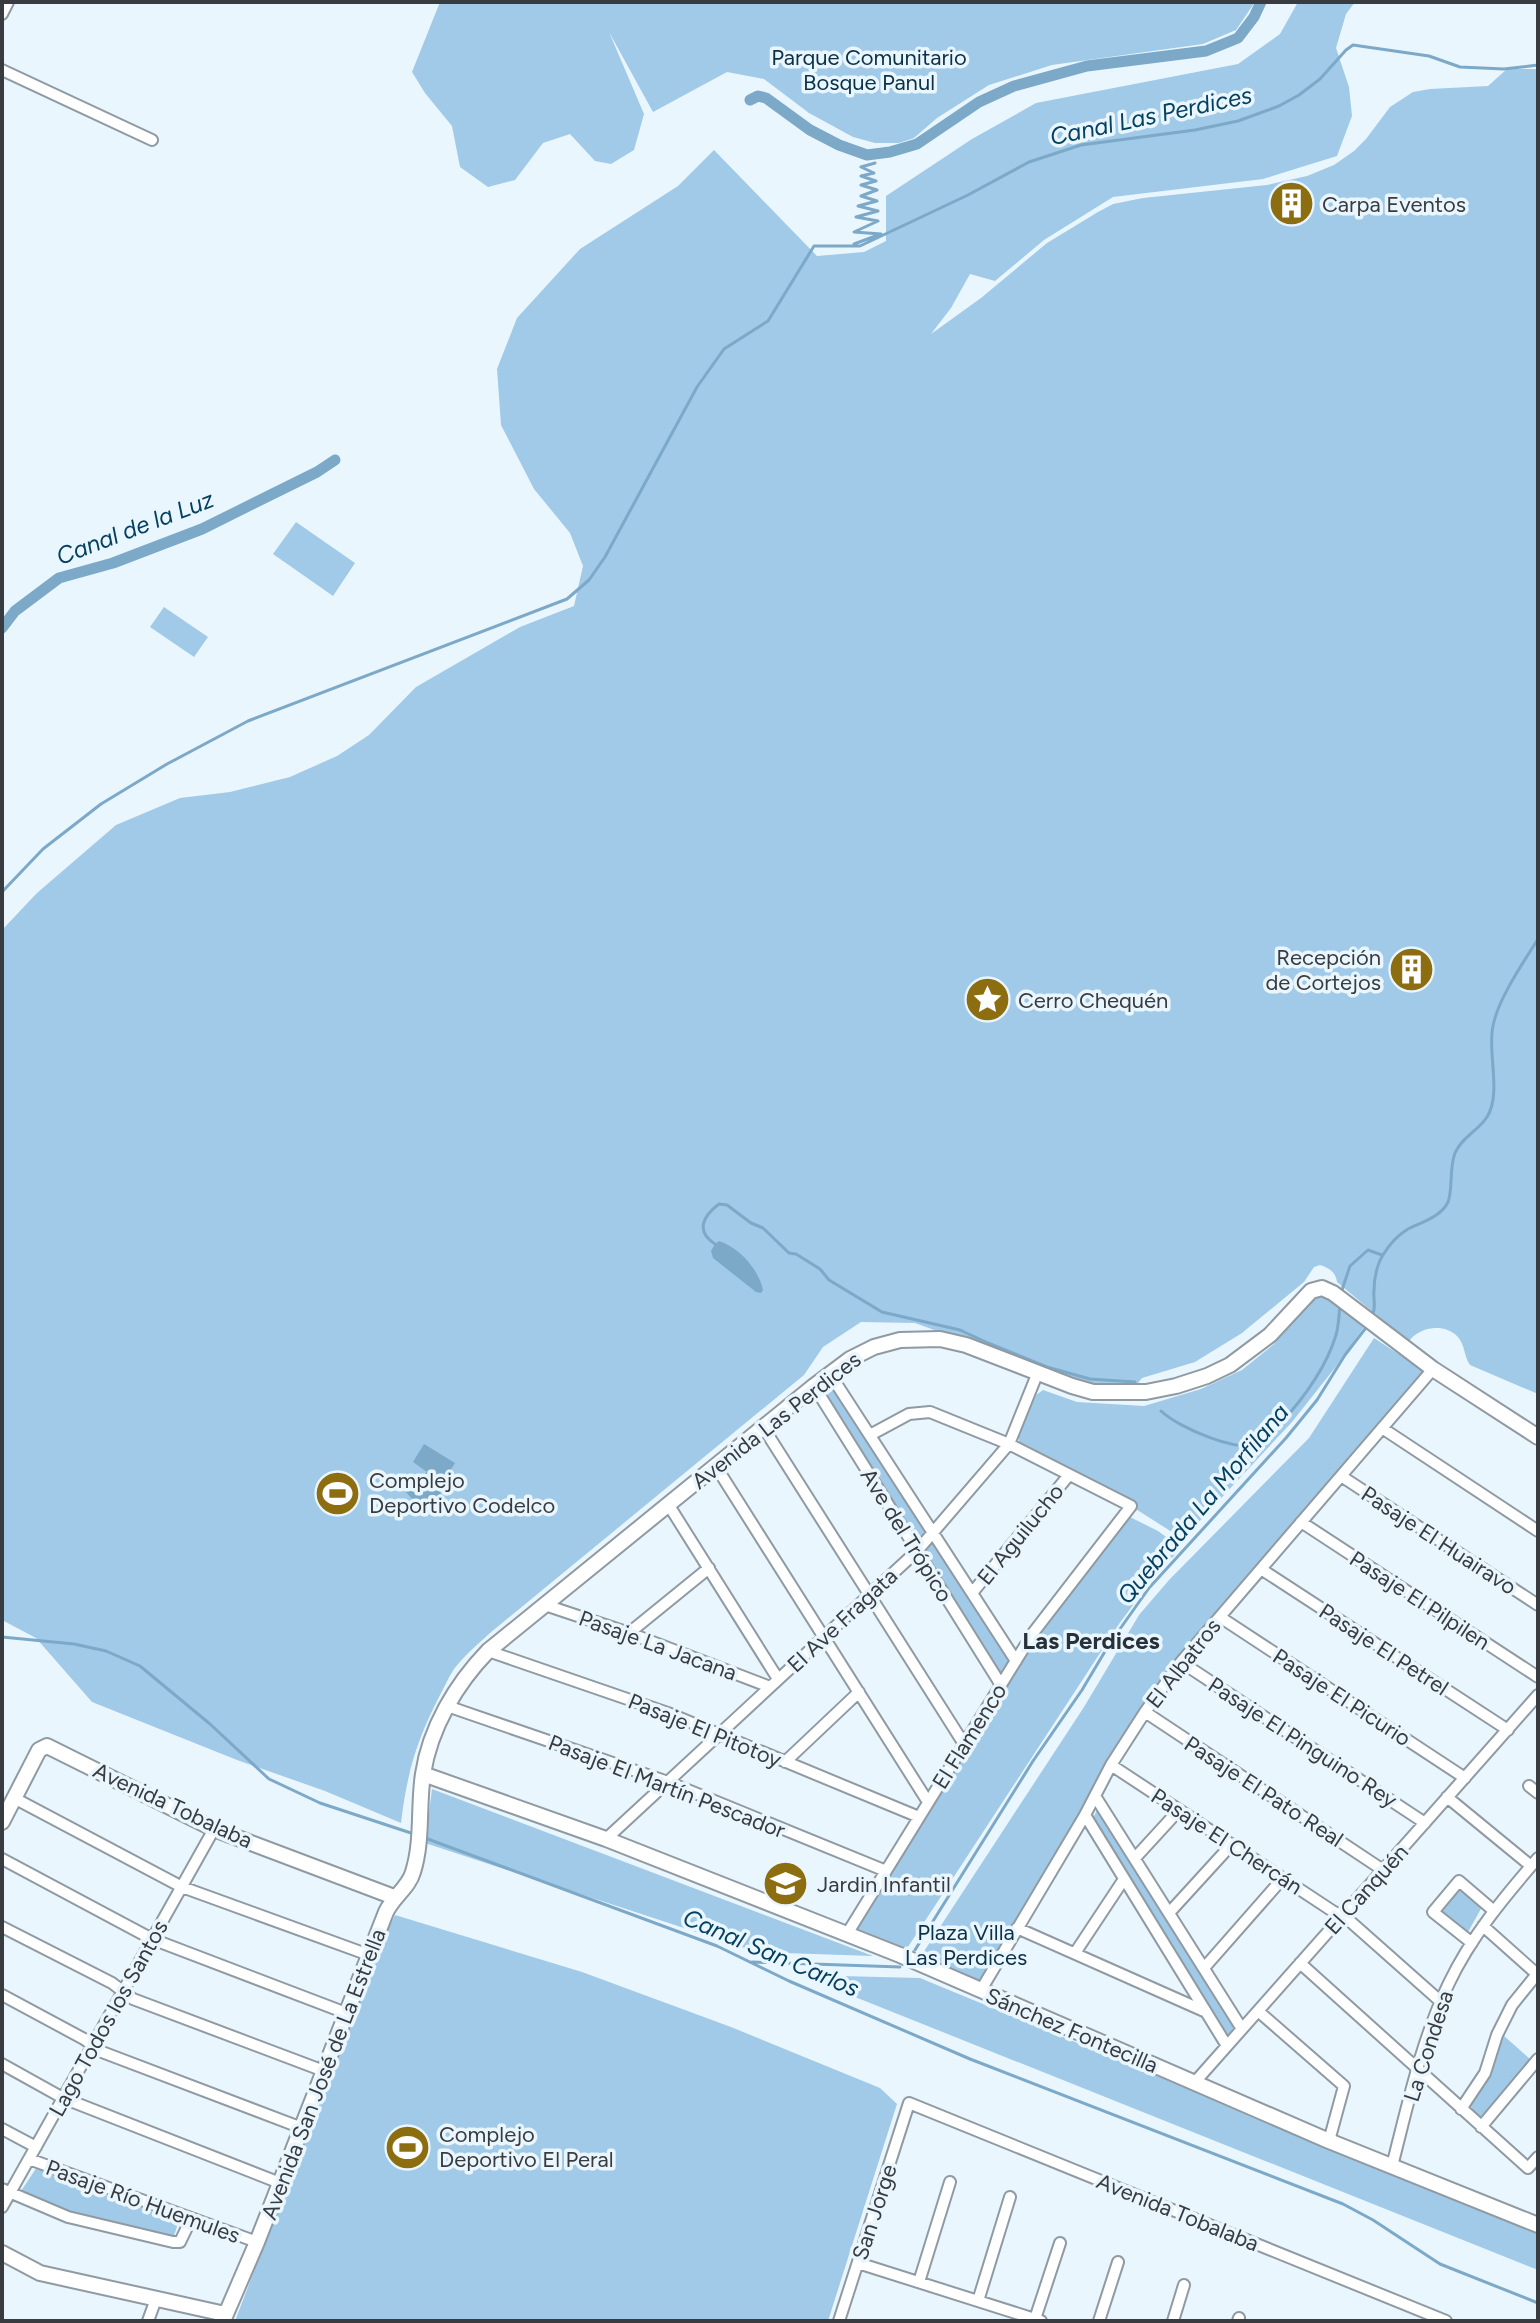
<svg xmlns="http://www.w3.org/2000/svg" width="1540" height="2323" font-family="Figtree,sans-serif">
<rect width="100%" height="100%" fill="#eaf6fe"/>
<!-- green -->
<path fill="#a0cae7" d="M440,2h815l-19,28 -33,14 -151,21 -63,20 -52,33 -23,20 -15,5h-24l-22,-6 -44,-24 -45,-34 -37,-7 -74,40 -44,-80 35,82 -10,36 -23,14 -16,-3 -25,-27 -27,9 -28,37 -27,7 -28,-20 -8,-41 -27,-33 -13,-21z
M1298,2h57l-9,12 -10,34 13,39 3,29 -15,40 -74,23 -150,18 -69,43 -49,41 -25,-7 -19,34 -20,26 50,-36 66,-55 51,-31 15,-8 30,-6 124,-13 40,-9 27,-11 20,-14 12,-12 24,-32 23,-15 17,-3 58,-3 19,-17h31v1325l-68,-29c-6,-8 -5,-21 -13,-29 -13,-13 -37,-9 -47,4h-4l-69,-58c-1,-10 -8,-14 -17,-17l-6,2 -10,15 -62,51 -47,29 -53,16 -11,14 -40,-5 -176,-64 -54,-1 -38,25 -19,28 -314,258c-12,11 -26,23 -36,36 -6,9 -10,19 -15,28 -23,45 -32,76 -38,126l-76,-32 -88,-31 -145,-58 -56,-64 -34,-18v-690l35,-37 79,-68 64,-27 50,-6 60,-15 47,-21 32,-21 47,-48 104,-60 54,-21 9,-40 -13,-33 -36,-44 -33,-64 -4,-56 20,-51 63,-69 98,-63 36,-36 103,106 47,-4 22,-11v-45l86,-57 64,-36 202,-39 42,-30z
M296,522l59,41 -22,33 -60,-42z
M164,607l44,30 -14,20 -44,-30z
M1321,1293l45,31 -32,45 -42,53 -109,117 -52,-33 -110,-57 -3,-12 18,-42 7,-5 34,12 67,4 57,-17 41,-19 32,-26 38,-45z
M1374,1338l52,34 -276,324 -144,242 -26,48 -61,-27 165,-252 55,-92 30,-35 140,-142z
M837,1387l176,275 -9,16 -181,-280z
M1128,1516l30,15 23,17 -31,34 -31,42 -213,326 -3,3 -49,-20 160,-262 34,-50z
M432,1789l441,167 -116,-4 -332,-109z
M1097,1810l138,217 -7,9 -137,-214z
M1459,1888h5l19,17 -16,29 -24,-19v-8z
M395,1915l187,57 149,55 149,61 17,16 -69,217h-593l137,-359z
M800,1975l120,3 618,255v37z
M1503,2035l28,25 -49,60 -15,-14 23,-31z
M37,2167l142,53 -6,19 -119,-29 -35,-16z"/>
<!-- water -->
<path fill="#7ca9c8" d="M719,1241c20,6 40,29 44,49l-2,3 -5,-1 -43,-34 -2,-7 4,-7z
M424,1444l31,19 -17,27 3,3 -19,17 -17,-19 22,-19 -14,-10z"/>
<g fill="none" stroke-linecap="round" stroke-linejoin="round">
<!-- stream -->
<path stroke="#7ca9c8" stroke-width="3" d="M854,244l27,-10 -27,-2 24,-11 -22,-4 22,-6 -20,-5 19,-5 -16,-5 16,-6 -16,-5 15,-4 -15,-5 13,-3 -13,-6 14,-4
M2,892l41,-43 58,-45 66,-40 81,-43 319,-122 22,-19 16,-23 92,-170 27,-38 44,-28 46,-75h46l108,-51 61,-33 52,-17 114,-15 43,-9 41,-15 20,-11 21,-16 26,-29 7,-5 76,11 31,11 44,2 34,-4
M715,1244c-20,-13 -12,-28 4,-40l8,1 24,18 12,5 26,25 7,1 24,15 9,11 53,32 78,18 28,13 59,24 43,12 45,3
M1341,1293l9,-27 18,-16 14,5
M1373,1314c3,-9 0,-15 1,-24 0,-11 3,-26 9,-35 6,-10 15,-20 25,-26 14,-7 33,-12 40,-27 5,-12 1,-34 7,-49 7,-16 23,-22 32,-36 15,-24 0,-65 6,-91 5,-27 30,-63 45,-87
M1161,1411c18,17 80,44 103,32 7,-4 11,-13 16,-19 23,-25 46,-56 56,-89 3,-10 3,-21 4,-31
M2,1637l72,7 32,7 34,15 70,58 59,55 51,24 94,31
M425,1838l292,108 72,35 181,78 373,145 30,16 67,44 98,39
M915,1950l118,-189 49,-71 28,-47 39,-55 137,-150 31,-38 28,-45 23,-30
M752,1962l148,5"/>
<!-- canal -->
<path stroke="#7ca9c8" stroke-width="11" d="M750,100l8,-4 8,2 44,32 29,15 28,10 23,-3 27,-8 62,-42 35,-16 73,-20 119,-15 32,-13 16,-21 7,-15
M2,628l13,-17 44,-33 54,-15 89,-34 115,-57 18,-12"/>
<defs>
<path id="street" d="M2,14l6,-12
M2,70l150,70
M830,1374l186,287
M814,1386l187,299
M763,1427l201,317
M1382,1428l156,103
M715,1465l213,337
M1341,1476l197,129
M668,1504l110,175
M1301,1522l237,155
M1261,1569l247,161
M972,1593l97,-118
M545,1605l84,28 141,54
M1220,1617l245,161
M629,1633l80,-65
M488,1651l180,62 251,104
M1181,1662l244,161
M447,1706l221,76 218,89
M1145,1712l238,158
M785,1762l74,-70
M1111,1765l223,147 9,3 97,86
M1529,1786l9,7
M1095,1796l147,233
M1447,1797l84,69
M14,1798l168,89 187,68
M1085,1815l142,231
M606,1839l311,-288 92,-107 29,-72
M1135,1858l44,-48
M2,1859l150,80 194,74
M1169,1913l63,-69
M1483,1926l55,49
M2,1927l110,56 21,16 191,72
M1017,1928l187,83
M847,1934l186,-301 98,-127 -122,-62 -79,-32 -21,2 -39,21
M1472,1943l-39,-31 26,-31 35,30
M1075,1953l49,-74
M1300,1963l228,205 10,-11
M1204,1968l79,-90
M981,1990l104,-175 26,-50 34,-53 36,-50 252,-293
M2,1995l82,44 18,13 200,76
M1258,2011l86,75 -15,55
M2,2064l61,34 217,85
M1195,2082l343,-387
M1461,2109l24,-36 12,-38 15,-30 25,-31
M1481,2127l57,-68
M2,2129l34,18
M29,2159l228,83
M1392,2166c16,-62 29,-125 57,-183 22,-46 55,-86 89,-125
M2,2189l66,28 105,25h7l11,-23
M2,2207l212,-378
M858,2263l183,58
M919,2282l31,-100
M978,2301l32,-104
M1035,2319l25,-76
M148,2321l8,-22
M839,2321l70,-218 537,218
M1099,2321l19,-59
M1173,2321l11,-36
M1238,2321l1,-3"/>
<path id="secondary" d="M423,1774l183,65 294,116 429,186 209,84
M2,1822l37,-72 8,-4 167,83 180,68
M2,2253l38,20 185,41
M223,2321l34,-79 129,-330c7,-15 23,-25 27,-40 10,-32 5,-66 10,-98 7,-46 33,-90 65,-123l326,-265 36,-27 24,-12 26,-7 40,-1 26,6 106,41 21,6h53l30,-6 31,-10 23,-11 40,-30 41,-44 11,-3 11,5 100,76 105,68"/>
</defs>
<!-- street casing -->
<use href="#street" stroke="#8f9aa2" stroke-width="14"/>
<!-- secondary casing -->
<use href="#secondary" stroke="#8f9aa2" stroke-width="18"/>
<!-- street -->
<use href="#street" stroke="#fff" stroke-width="10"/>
<!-- secondary -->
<use href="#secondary" stroke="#fff" stroke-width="14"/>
</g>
<!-- icons -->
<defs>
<symbol id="building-disc" viewBox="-11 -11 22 22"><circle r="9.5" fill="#8c6e10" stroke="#eaf6fe"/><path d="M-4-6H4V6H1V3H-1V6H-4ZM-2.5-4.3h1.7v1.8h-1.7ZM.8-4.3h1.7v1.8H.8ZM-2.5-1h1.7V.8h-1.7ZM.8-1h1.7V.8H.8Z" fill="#fff"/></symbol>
<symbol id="sight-disc" viewBox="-11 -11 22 22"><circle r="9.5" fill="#8c6e10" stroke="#eaf6fe"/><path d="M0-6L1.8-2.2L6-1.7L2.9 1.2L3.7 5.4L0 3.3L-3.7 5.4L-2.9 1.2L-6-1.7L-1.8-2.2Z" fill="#fff"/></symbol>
<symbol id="stadium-disc" viewBox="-11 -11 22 22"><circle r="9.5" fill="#8c6e10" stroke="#eaf6fe"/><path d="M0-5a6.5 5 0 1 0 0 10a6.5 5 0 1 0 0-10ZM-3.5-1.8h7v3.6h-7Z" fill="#fff"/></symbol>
<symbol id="school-disc" viewBox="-11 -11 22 22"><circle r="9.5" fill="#8c6e10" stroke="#eaf6fe"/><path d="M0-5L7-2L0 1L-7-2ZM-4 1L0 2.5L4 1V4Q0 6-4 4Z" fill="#fff"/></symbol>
</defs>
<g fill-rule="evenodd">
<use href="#building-disc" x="1266" y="178" width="51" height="51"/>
<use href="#building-disc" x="1386" y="944" width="51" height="51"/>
<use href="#sight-disc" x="962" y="974" width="51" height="51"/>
<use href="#stadium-disc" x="312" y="1468" width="51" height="51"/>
<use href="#school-disc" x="760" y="1858" width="51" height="51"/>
<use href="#stadium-disc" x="382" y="2122" width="51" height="51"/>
</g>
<g text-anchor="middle" stroke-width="7" stroke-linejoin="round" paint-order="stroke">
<!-- park labels -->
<g font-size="22" fill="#0a3147" stroke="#eaf6fe">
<text x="869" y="65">Parque Comunitario<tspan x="869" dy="25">Bosque Panul</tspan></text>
<text x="966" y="1940">Plaza Villa<tspan x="966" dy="25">Las Perdices</tspan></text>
</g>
<!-- poi labels -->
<g font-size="22" fill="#383c40" stroke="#eaf6fe" text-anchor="start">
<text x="1322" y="212">Carpa Eventos</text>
<text x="1381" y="965" text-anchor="end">Recepción<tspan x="1381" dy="25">de Cortejos</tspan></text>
<text x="1018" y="1008">Cerro Chequén</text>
<text x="369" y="1488">Complejo<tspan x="369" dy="25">Deportivo Codelco</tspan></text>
<text x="817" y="1892">Jardin Infantil</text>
<text x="439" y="2142">Complejo<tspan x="439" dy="25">Deportivo El Peral</tspan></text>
</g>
<!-- street labels -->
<g font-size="22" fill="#383c40" stroke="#eaf6fe">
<text transform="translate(776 1420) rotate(-38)" y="8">Avenida Las Perdices</text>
<text transform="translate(1020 1534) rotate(-51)" y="8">El Aguilucho</text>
<text transform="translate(907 1535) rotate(58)" y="8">Ave del Trópico</text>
<text transform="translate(1439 1540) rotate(33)" y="8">Pasaje El Huairavo</text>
<text transform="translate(1420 1600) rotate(33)" y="8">Pasaje El Pilpilen</text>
<text transform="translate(842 1620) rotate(-43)" y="8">El Ave Fragata</text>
<text transform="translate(658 1645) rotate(20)" y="8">Pasaje La Jacana</text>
<text transform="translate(1384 1649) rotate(33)" y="8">Pasaje El Petrel</text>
<text transform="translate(1183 1663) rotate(-52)" y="8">El Albatros</text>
<text transform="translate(1342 1697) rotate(33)" y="8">Pasaje El Picurio</text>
<text transform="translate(705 1730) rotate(22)" y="8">Pasaje El Pitotoy</text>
<text transform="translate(969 1736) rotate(-58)" y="8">El Flamenco</text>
<text transform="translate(1303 1742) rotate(33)" y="8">Pasaje El Pinguino Rey</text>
<text transform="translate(667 1786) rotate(21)" y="8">Pasaje El Martín Pescador</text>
<text transform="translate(1264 1791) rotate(33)" y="8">Pasaje El Pato Real</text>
<text transform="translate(173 1805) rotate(25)" y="8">Avenida Tobalaba</text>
<text transform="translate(1227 1841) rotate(33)" y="8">Pasaje El Chercán</text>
<text transform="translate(1366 1889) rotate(-48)" y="8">El Canquén</text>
<text transform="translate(108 2018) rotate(-61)" y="8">Lago Todos los Santos</text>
<text transform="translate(1072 2030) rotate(23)" y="8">Sánchez Fontecilla</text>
<text transform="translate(1428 2046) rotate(-72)" y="8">La Condesa</text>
<text transform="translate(323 2074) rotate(-69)" y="8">Avenida San José de La Estrella</text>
<text transform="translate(143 2201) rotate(20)" y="8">Pasaje Río Huemules</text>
<text transform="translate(874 2212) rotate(-72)" y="8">San Jorge</text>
<text transform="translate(1178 2212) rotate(22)" y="8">Avenida Tobalaba</text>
</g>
<!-- water labels -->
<g font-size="24" font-style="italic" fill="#044160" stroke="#eaf6fe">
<text transform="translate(1151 116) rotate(-12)" y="8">Canal Las Perdices</text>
<text transform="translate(135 528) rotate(-21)" y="8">Canal de la Luz</text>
<text transform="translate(1203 1504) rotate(-50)" y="8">Quebrada La Morfilana</text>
<text transform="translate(771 1953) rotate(23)" y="8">Canal San Carlos</text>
</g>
<!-- neighbourhood labels -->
<g font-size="24" font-weight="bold" fill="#283138" stroke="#eaf6fe">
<text x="1091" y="1649">Las Perdices</text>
</g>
</g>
<!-- border -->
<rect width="1540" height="2323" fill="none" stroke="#383c40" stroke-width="8"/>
</svg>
